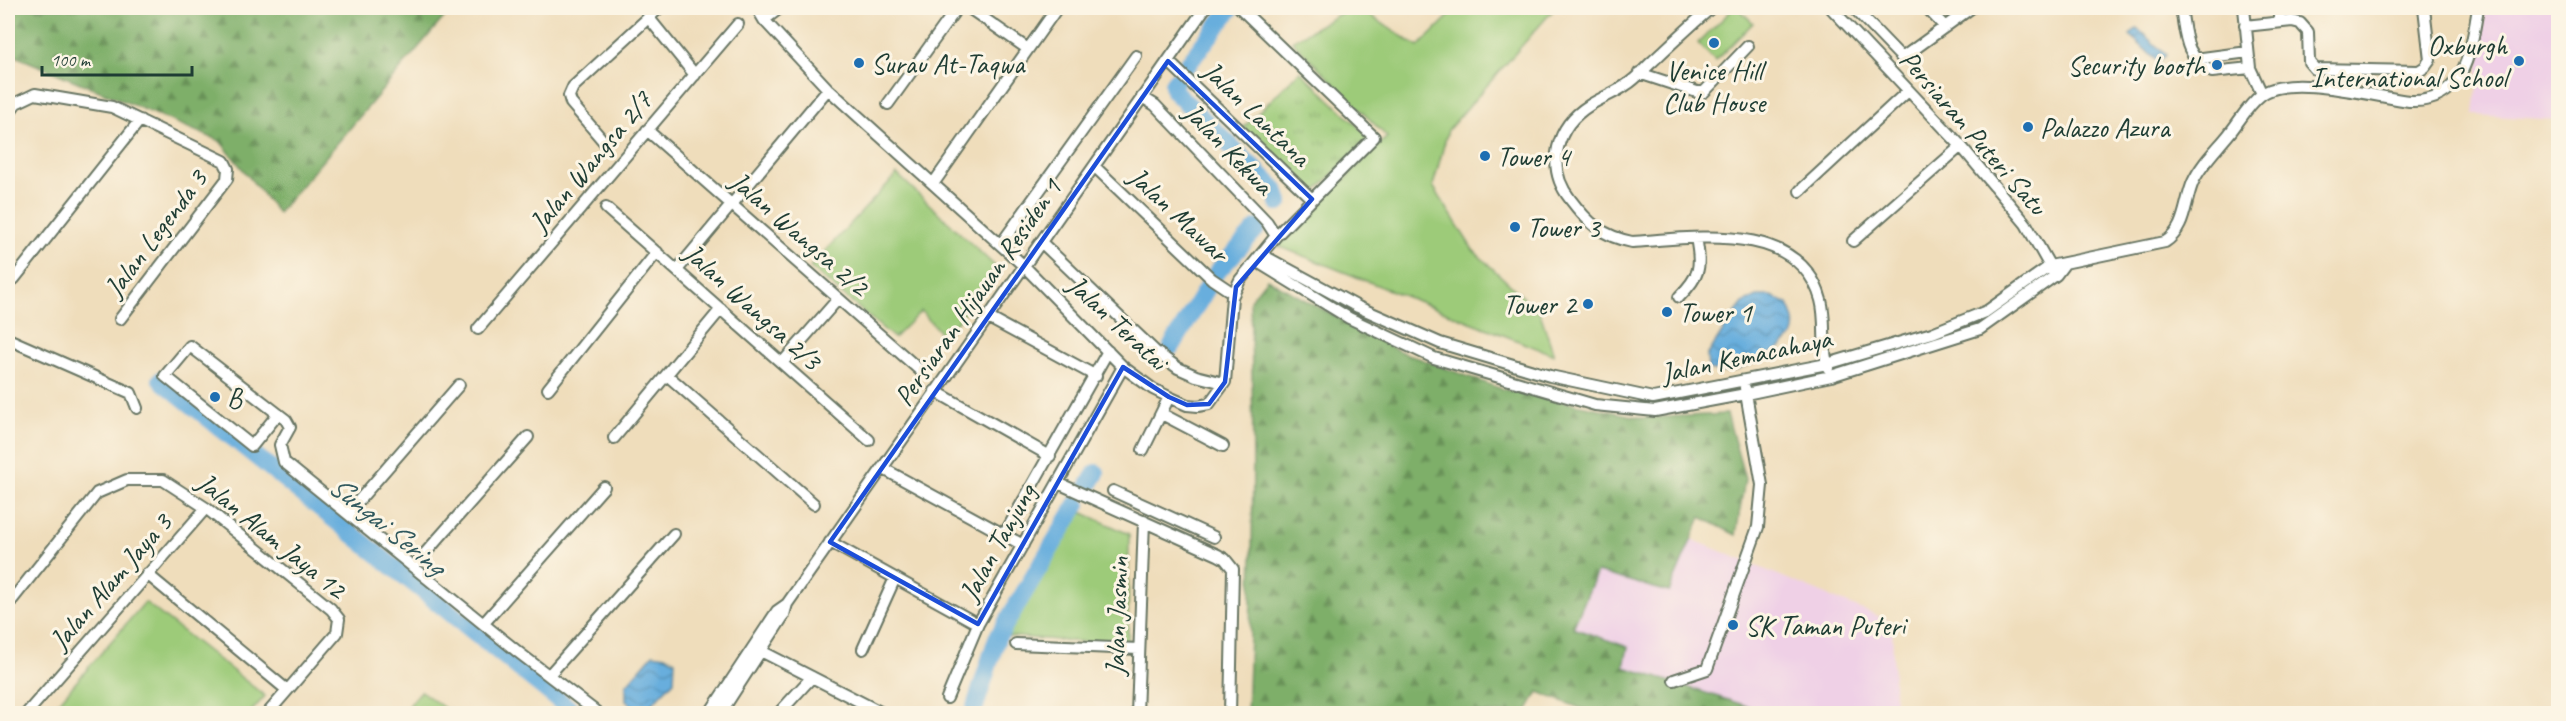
<svg xmlns="http://www.w3.org/2000/svg" width="2566" height="721" font-family="Caveat,sans-serif">
<defs>
<pattern id="forest-firs" width="22" height="20" patternUnits="userSpaceOnUse" patternTransform="scale(1.5)"><rect width="22" height="20" fill="#7eaf69"/><path d="M5 1l3.5 6h-7zM16 11l3.5 6h-7z" fill="#679057"/></pattern>
<pattern id="park-tufts" width="24" height="20" patternUnits="userSpaceOnUse" patternTransform="scale(1.5)"><rect width="24" height="20" fill="#9dcb79"/><path d="M3 7l-1-3M5 7V3M7 7l1-3M15 17l-1-3M17 17v-4M19 17l1-3" fill="none" stroke="#7fa664"/></pattern>
<pattern id="water-waves" width="16" height="10" patternUnits="userSpaceOnUse" patternTransform="scale(1.5)"><rect width="16" height="10" fill="#67aedd"/><path d="M0 5q4-4 8 0t8 0" fill="none" stroke="#548fb4"/></pattern>
</defs>
<rect width="100%" height="100%" fill="#fcf5e5"/>
<filter id="ink" filterUnits="userSpaceOnUse"><feTurbulence type="fractalNoise" baseFrequency=".0167" numOctaves="2"/><feDisplacementMap in="SourceGraphic" scale="12" xChannelSelector="R" yChannelSelector="G"/><feConvolveMatrix kernelMatrix="1 2 1 2 8 2 1 2 1" color-interpolation-filters="sRGB"/></filter>
<filter id="wash" filterUnits="userSpaceOnUse"><feTurbulence type="fractalNoise" baseFrequency=".008" numOctaves="4" result="noise"/><feDisplacementMap in="SourceGraphic" scale="24" xChannelSelector="R" yChannelSelector="G"/><feGaussianBlur stdDeviation="1.35" result="paint"/><feColorMatrix in="noise" values="0 0 0 0 0 0 0 0 0 0 0 0 0 0 0 0 0 1.4 0 .05"/><feComposite in="paint" operator="in"/></filter>
<g filter="url(#wash)">
<rect width="100%" height="100%" fill="#efddbb"/>
<!-- built -->
<path fill="#efd0e6" d="M2485,8h73v112l-84,-5z
M1691,539l201,83 3,91h-126l-145,-46 -51,-39 24,-56 72,20z"/>
<!-- grass -->
<path fill="#9dcb79" stroke="#5e8456" stroke-width="1.5" d="M1350,8h9l59,39 39,-39h98l-107,122 -15,56 40,64 67,63 14,42 -276,-109 109,-109 -95,-96z
M1734,8h4l15,15 -38,38 -17,-18z
M897,174l99,93 -51,71 -24,-27 -27,27 -84,-71z
M1079,511l50,23 -1,111 -124,-9z
M145,602l120,94 -15,17 -194,1 -4,-4z
M421,691l30,22h-48z"/>
<!-- forest -->
<path fill="url(#forest-firs)" stroke="#4e764e" stroke-width="1.5" d="M8,8h444l-174,205 -58,-72 -212,-88z
M1267,279l132,72 103,38 141,29 84,-4 18,65 -9,56 -35,-18 -32,75 -72,-20 -24,56 55,19 -4,20 145,46h-176l-55,-21 -12,21 -279,1c6,-139 8,-276 3,-414z"/>
<!-- park -->
<path fill="url(#park-tufts)" stroke="#5e8456" stroke-width="1.5" d="M1300,71l69,66 -57,58 -69,-67z"/>
<!-- water -->
<path fill="url(#water-waves)" stroke="#437688" stroke-width="1.5" d="M2137,28l29,27 -8,7 -28,-27z
M1757,296h14l17,8c4,9 10,21 4,32 -6,11 -43,30 -56,34 -10,3 -19,3 -28,-1l-1,-13 23,-36 13,-17z
M653,654l13,2 9,5 -1,20 -29,30 -13,-5 -6,-6v-15z"/>
<g fill="none" stroke-linecap="round" stroke-linejoin="round">
<!-- river -->
<path stroke="#67aedd" stroke-width="18" d="M1188,64l43,-56
M1176,80l-3,4 1,7 101,98 4,14
M1217,272l40,-44
M1172,346l35,-58
M161,380l415,334
M1087,488l9,-15
M974,710l23,-72 80,-134"/>
</g>
</g>
<g filter="url(#ink)">
<g fill="none" stroke-linecap="round" stroke-linejoin="round">
<defs>
<path id="minor" d="M757,8l7,12 64,69 196,177 99,101 30,22 16,8 18,8 11,1 11,-2 16,-22 7,-85 8,-17 36,-44 98,-99 -134,-129
M969,8l59,41
M1711,8c-20,17 -39,35 -58,53 -9,8 -17,18 -27,24 -11,8 -25,13 -36,20 -34,21 -45,62 -20,94 18,24 32,37 62,43 62,-4 167,-22 189,58 6,22 0,46 7,68
M1831,8l130,138 65,78 26,46
M1854,8l48,50 69,-50
M1927,8l18,19
M2181,8c5,29 3,47 31,64l38,-4
M2244,8l6,60 12,26
M2278,8l2,14
M648,17l47,58
M764,20l16,-12
M2245,26l47,-5 8,2 8,9 1,30 6,7 104,2 6,-4 5,-7 -6,-52
M2195,59l53,-7
M1168,61l144,138
M1639,73l58,19h7l44,-46
M1142,97l13,8 112,117 9,14
M888,104l69,-96
M8,114l8,-11 19,-9 77,13 112,54 4,8 -1,10 -107,140
M647,130l275,242
M605,143l-34,-40 -2,-7 4,-9 86,-79
M1095,167l117,112 21,14
M933,184l124,-176
M1800,191l108,-100
M606,208l263,232
M1853,241l108,-95
M1041,242l115,110 22,16 18,8 28,7
M1001,244l135,-188
M1262,255l96,52 82,36 110,33 103,22 174,-34 105,-31 55,-22 63,-45 115,-24c21,-13 19,-39 28,-60 8,-18 24,-33 36,-48 10,-12 19,-29 32,-39 26,-22 115,2 148,6 56,3 62,-51 69,-93
M1256,261l93,57 85,40 161,47 60,6 91,-17 85,-18 149,-47 76,-54 9,-12
M677,270l151,-181
M14,279l126,-159
M1679,297c21,-21 23,-30 17,-59
M987,317l109,59
M478,329l260,-305
M8,339l123,54 6,15
M782,363l56,-64
M667,375l147,129
M548,389l109,-137
M935,391l115,65
M278,414l-26,32 -87,-70 25,-30 96,74 4,7 -10,18 4,17 234,190 81,62
M1162,414l61,32
M614,438l107,-129
M1143,450l26,-53
M882,468l141,77
M1058,483l160,72 7,4 8,10 -3,145
M1113,491l101,46
M348,513l111,-128
M1004,535l104,-184
M830,542l148,82
M413,567l115,-130
M147,574l140,116
M8,605l89,-112 30,-13h36l43,28 125,101 8,10 -2,14 -70,81
M484,623l120,-136
M1016,644l123,5
M863,649l32,-71
M761,651l123,63
M549,675l125,-141
M1674,680l33,-11 51,-142 4,-42 -17,-97
M947,698l31,-74 145,-257
M26,714l180,-206
M709,714l68,-103 10,-7
M720,714l64,-99 3,-11 418,-596
M778,714l34,-37
M1137,714l7,-193"/>
</defs>
<!-- minor casing -->
<use href="#minor" stroke="#687563" stroke-width="14"/>
<!-- minor -->
<use href="#minor" stroke="#fff" stroke-width="10"/>
</g>
</g>
<!-- marked area -->
<path fill="none" stroke="#1d4ed8" stroke-width="4.5" stroke-linejoin="round" d="M1168,61l144,138 -76,88 -11,95 -16,22 -22,1 -18,-8 -46,-30 -145,257 -148,-82z"/>
<!-- markers -->
<g fill="#1f6fb2" stroke="#fcf5e5" stroke-width="2">
<circle cx="1714" cy="43" r="6"/>
<circle cx="2519" cy="61" r="6"/>
<circle cx="859" cy="63" r="6"/>
<circle cx="2217" cy="65" r="6"/>
<circle cx="2028" cy="127" r="6"/>
<circle cx="1485" cy="156" r="6"/>
<circle cx="1515" cy="227" r="6"/>
<circle cx="1588" cy="304" r="6"/>
<circle cx="1667" cy="312" r="6"/>
<circle cx="215" cy="397" r="6"/>
<circle cx="1733" cy="625" r="6"/>
</g>
<g text-anchor="middle" stroke-width="6" stroke-linejoin="round" paint-order="stroke">
<!-- poi labels -->
<g font-size="28" fill="#1f3d34" stroke="#fcf5e5" text-anchor="start">
<text x="2507" y="55" text-anchor="end">Oxburgh<tspan x="2507" dy="32">International School</tspan></text>
<text x="871" y="73">Surau At-Taqwa</text>
<text x="2205" y="75" text-anchor="end">Security booth</text>
<text x="1714" y="80" text-anchor="middle">Venice Hill<tspan x="1714" dy="32">Club House</tspan></text>
<text x="2040" y="137">Palazzo Azura</text>
<text x="1497" y="166">Tower 4</text>
<text x="1527" y="237">Tower 3</text>
<text x="1576" y="314" text-anchor="end">Tower 2</text>
<text x="1679" y="322">Tower 1</text>
<text x="227" y="407">B</text>
<text x="1745" y="635">SK Taman Puteri</text>
</g>
<!-- street labels -->
<g font-size="28" fill="#1f3d34" stroke="#fcf5e5">
<text transform="translate(1257 113) rotate(44)" y="10">Jalan Lantana</text>
<text transform="translate(1974 132) rotate(49)" y="10">Persiaran Puteri Satu</text>
<text transform="translate(1229 148) rotate(46)" y="10">Jalan Kekwa</text>
<text transform="translate(590 161) rotate(-50)" y="10">Jalan Wangsa 2/7</text>
<text transform="translate(1179 214) rotate(43)" y="10">Jalan Mawar</text>
<text transform="translate(155 233) rotate(-53)" y="10">Jalan Legenda 3</text>
<text transform="translate(800 233) rotate(41)" y="10">Jalan Wangsa 2/2</text>
<text transform="translate(977 292) rotate(-55)" y="10">Persiaran Hijauan Residen 1</text>
<text transform="translate(753 306) rotate(42)" y="10">Jalan Wangsa 2/3</text>
<text transform="translate(1118 322) rotate(43)" y="10">Jalan Teratai</text>
<text transform="translate(1746 355) rotate(-12)" y="10">Jalan Kemacahaya</text>
<text transform="translate(272 535) rotate(39)" y="10">Jalan Alam Jaya 12</text>
<text transform="translate(997 542) rotate(-61)" y="10">Jalan Tanjung</text>
<text transform="translate(110 581) rotate(-49)" y="10">Jalan Alam Jaya 3</text>
<text transform="translate(1116 616) rotate(-88)" y="10">Jalan Jasmin</text>
</g>
<!-- water labels -->
<g font-size="30" font-style="italic" fill="#31595e" stroke="#fcf5e5">
<text transform="translate(387 525) rotate(39)" y="10">Sungai Sering</text>
</g>
</g>
<!-- margin -->
<rect width="2566" height="721" fill="none" stroke="#fcf5e5" stroke-width="30"/>
<!-- scale -->
<path d="M42 66v9h150v-9" fill="none" stroke="#1f3d34" stroke-width="3"/>
<text x="51" y="66" font-size="18" fill="#1f3d34" stroke="#fcf5e5" stroke-width="4.5" paint-order="stroke">100 m</text>
</svg>
